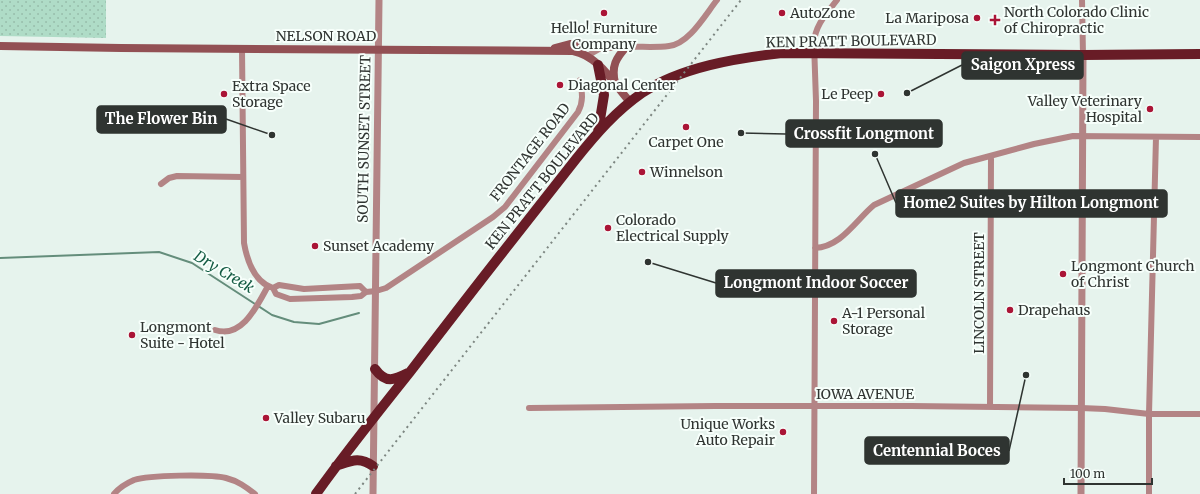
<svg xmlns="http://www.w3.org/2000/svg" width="1200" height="494" font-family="Merriweather,serif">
<defs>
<pattern id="grass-dots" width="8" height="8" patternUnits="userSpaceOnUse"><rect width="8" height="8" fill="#afdcc7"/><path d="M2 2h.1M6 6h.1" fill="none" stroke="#97bdab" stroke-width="1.8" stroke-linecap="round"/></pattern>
</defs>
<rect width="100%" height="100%" fill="#e6f3ed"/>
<!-- grass -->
<path fill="url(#grass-dots)" d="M0,0h106v38l-106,-2z"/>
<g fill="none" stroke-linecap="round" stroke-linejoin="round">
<!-- stream -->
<path stroke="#648d7b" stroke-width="2" d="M0,258l159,-6 33,11 80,52 22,7 25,2 40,-11"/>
<!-- minor -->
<path stroke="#b38485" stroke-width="6" d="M1082,0l1,55
M623,47c15,-1 31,1 46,-1 20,-2 36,-31 48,-46
M242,49l2,194c3,17 10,39 29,45l3,6 14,5 62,-2 9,-1 5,-4 10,-1 10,-3 107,-71 12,-10 73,-95c6,-11 4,-20 2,-32
M587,56l14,-8h11
M161,184l8,-6 8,-2 66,1
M815,248c26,-1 41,-28 59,-43l90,-42 70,-19 39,-8 127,1
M273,288l6,-3 25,4 56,-3 6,6
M215,330c27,9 42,-24 53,-44
M990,407l1,-251
M529,408l186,-2h196l170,2 24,1 44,5h51
M114,494c5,-6 13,-11 20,-14 15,-5 76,-6 92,-2 12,3 20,9 29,16
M814,494l2,-393 -2,-58c1,-18 13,-30 23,-43
M1149,494v-80l7,-277"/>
<!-- tertiary -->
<path stroke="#b38485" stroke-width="7" d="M373,494l6,-494
M1081,494l2,-439"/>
<!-- secondary -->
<path stroke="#925054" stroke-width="8" d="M0,46l121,2 452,3c26,5 40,32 57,51
M555,48l15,-4h31l26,2
M615,83c-4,-17 1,-25 12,-37"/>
<!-- trunk -->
<path stroke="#681c26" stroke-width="10" d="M598,132l6,-37 -6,-30
M375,369c11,15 19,11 33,4
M336,466c15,-5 23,-10 37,0
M316,494c30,-42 62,-82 94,-122 33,-43 66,-86 100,-129 22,-28 44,-56 66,-84 20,-25 40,-48 66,-66 39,-26 95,-35 140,-40l301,2 117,-1"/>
<!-- rail -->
<path stroke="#7d8681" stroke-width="2" stroke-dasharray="2 4" stroke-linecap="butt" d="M355,494l386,-494"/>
</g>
<!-- markers -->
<g fill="#aa1436" stroke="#f7fffb" stroke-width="1.5">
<circle cx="604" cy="13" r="4"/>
<circle cx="782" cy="13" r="4"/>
<circle cx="977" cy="18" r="4"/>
<path d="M993 14h4v4h4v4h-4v4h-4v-4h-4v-4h4z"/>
<circle cx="560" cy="85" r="4"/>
<circle cx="224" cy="94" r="4"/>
<circle cx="881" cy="94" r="4"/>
<circle cx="1150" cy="109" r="4"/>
<circle cx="686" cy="127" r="4"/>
<circle cx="642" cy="172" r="4"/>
<circle cx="608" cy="228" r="4"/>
<circle cx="315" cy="246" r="4"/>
<circle cx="1063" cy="274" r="4"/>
<circle cx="1010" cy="310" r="4"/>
<circle cx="834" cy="321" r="4"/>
<circle cx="132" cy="335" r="4"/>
<circle cx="266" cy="418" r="4"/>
<circle cx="783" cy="432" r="4"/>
</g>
<g text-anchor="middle" stroke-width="4" stroke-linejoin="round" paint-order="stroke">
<!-- poi labels -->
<g font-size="14" fill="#2f3431" stroke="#f7fffb" text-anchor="start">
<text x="1004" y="17">North Colorado Clinic<tspan x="1004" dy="16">of Chiropractic</tspan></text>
<text x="790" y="18">AutoZone</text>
<text x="969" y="23" text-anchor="end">La Mariposa</text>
<text x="604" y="33" text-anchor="middle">Hello! Furniture<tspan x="604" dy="16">Company</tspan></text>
<text x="568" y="90">Diagonal Center</text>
<text x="232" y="91">Extra Space<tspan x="232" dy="16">Storage</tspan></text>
<text x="873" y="99" text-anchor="end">Le Peep</text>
<text x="1142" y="106" text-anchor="end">Valley Veterinary<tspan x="1142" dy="16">Hospital</tspan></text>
<text x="686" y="147" text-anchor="middle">Carpet One</text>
<text x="650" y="177">Winnelson</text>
<text x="616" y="225">Colorado<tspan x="616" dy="16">Electrical Supply</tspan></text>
<text x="323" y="251">Sunset Academy</text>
<text x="1071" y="271">Longmont Church<tspan x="1071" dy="16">of Christ</tspan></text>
<text x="1018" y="315">Drapehaus</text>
<text x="842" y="318">A-1 Personal<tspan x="842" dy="16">Storage</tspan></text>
<text x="140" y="332">Longmont<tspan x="140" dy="16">Suite - Hotel</tspan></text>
<text x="274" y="423">Valley Subaru</text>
<text x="775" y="429" text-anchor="end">Unique Works<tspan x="775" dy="16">Auto Repair</tspan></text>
</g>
<!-- street labels -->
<g font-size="14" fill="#2f3431" stroke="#f7fffb">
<text x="326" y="41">NELSON ROAD</text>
<text transform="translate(851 41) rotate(-1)" y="5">KEN PRATT BOULEVARD</text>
<text transform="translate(364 139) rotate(-89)" y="5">SOUTH SUNSET STREET</text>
<text transform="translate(530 152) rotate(-52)" y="5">FRONTAGE ROAD</text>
<text transform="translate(542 181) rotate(-51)" y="5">KEN PRATT BOULEVARD</text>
<text transform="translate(979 293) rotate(-90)" y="5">LINCOLN STREET</text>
<text x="865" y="399">IOWA AVENUE</text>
</g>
<!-- water labels -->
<g font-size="15" font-style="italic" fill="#145c44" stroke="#f7fffb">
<text transform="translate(224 272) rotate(31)" y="5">Dry Creek</text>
</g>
</g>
<!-- callouts -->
<path fill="none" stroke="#2f3431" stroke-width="1.5" d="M907 93L962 65M272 135L226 119M741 133L786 134M875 154L896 203M648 262L716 283M1026 375L1009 451"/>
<g fill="#2f3431" stroke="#f7fffb" stroke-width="1.5">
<circle cx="907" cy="93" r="4"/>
<circle cx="272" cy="135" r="4"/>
<circle cx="741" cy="133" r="4"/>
<circle cx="875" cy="154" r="4"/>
<circle cx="648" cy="262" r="4"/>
<circle cx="1026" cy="375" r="4"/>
</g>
<g fill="#2f3431" stroke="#2f3431" stroke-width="1.5">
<rect x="962" y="52" width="121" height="27" rx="4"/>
<rect x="97" y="106" width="129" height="27" rx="4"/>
<rect x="786" y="120" width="156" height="27" rx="4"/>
<rect x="896" y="190" width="271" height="27" rx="4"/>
<rect x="716" y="270" width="200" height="27" rx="4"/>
<rect x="865" y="437" width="144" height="27" rx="4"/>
</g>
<g font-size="15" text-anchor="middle" font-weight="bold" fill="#fff">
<text x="1023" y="70">Saigon Xpress</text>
<text x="161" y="124">The Flower Bin</text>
<text x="864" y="139">Crossfit Longmont</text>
<text x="1031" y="208">Home2 Suites by Hilton Longmont</text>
<text x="816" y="288">Longmont Indoor Soccer</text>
<text x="937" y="456">Centennial Boces</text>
</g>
<!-- scale -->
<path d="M1064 478v6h88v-6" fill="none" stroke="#2f3431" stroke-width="2"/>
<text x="1070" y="478" font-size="12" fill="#2f3431" stroke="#f7fffb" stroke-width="3" paint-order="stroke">100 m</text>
</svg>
